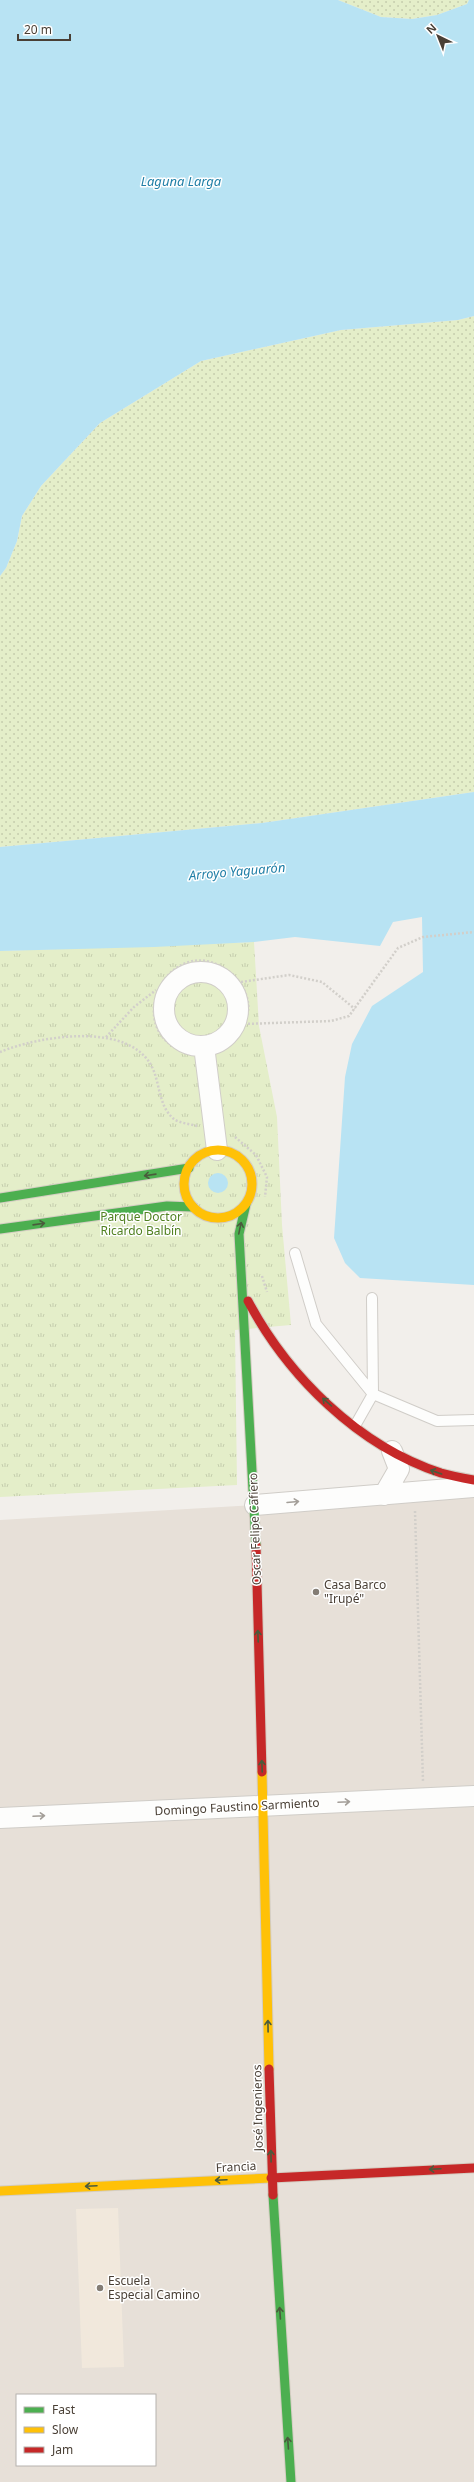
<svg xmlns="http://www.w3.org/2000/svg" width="474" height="2482" font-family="'Noto Sans',sans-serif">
<defs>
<pattern id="grass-dots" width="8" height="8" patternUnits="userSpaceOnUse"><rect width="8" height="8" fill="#e4eec9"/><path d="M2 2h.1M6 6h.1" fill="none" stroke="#c5cdad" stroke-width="1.8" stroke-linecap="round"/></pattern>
<pattern id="park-tufts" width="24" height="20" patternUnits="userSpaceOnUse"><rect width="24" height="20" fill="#e4eec9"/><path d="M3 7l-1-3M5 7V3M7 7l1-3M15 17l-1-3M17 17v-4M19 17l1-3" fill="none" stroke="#c5cdad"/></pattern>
</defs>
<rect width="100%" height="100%" fill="#f2efeb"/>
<!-- residential -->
<path fill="#e7e0d8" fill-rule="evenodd" d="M474,1487v995h-474v-962l255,-15zM17,2395h138v70h-138z"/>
<!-- education -->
<path fill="#f1e8dc" d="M118,2208l6,159 -42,1 -6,-159z"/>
<!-- grass -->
<path fill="url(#grass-dots)" d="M338,0h131l-2,4 -30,11 -25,4 -31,-2z
M474,316v476l-212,31 -262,24v-271l6,-8 11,-27 5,-25 19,-30 28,-30 31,-33 101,-62 140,-31 117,-10z"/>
<!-- park -->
<path fill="url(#park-tufts)" d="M254,942l5,84 18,91 5,108 9,100 -56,5 2,155 -237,12v-546z"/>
<!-- water -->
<path fill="#b8e3f3" d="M0,0h338l43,17 31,2 25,-4 30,-11 2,-4h5v316l-16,4 -117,10 -140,31 -101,62 -31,33 -28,30 -19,30 -5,25 -11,27 -6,8z
M474,792v493l-114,-7 -15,-15 -11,-25 11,-161 7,-33 20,-38 51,-34 -1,-55 -29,5 -13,24 -85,-9 -41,5 -100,5 -154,4v-104l262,-24z
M208 1183a10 10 0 1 1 20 0a10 10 0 1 1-20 0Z"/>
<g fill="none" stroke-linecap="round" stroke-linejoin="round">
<defs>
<path id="lane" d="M295,1253l21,71 57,70 -1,-96
M356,1424l17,-30 64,27 37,-1"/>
<path id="street" d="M164 1009a37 37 0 1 1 74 0a37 37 0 1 1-74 0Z
M204,1046l13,104
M384,1495l15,-26 -7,-18
M255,1505l219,-18
M0,1818l474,-22"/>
<path id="fast" d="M0,1198l189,-30
M246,1204l-7,30 17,311
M0,1229l167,-23 26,1
M273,2195l18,287"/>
<path id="slow" d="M184 1184a34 34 0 1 1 68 0a34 34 0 1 1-68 0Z
M262,1772l7,297
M0,2191l271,-13"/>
<path id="jam" d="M248,1301c40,75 110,145 193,172 11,3 22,5 33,7
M256,1545l6,227
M269,2069l4,126
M271,2178l203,-10"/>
</defs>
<!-- lane casing -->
<use href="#lane" stroke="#d0cdc8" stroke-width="12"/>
<!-- street casing -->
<use href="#street" stroke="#d0cdc8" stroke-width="22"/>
<!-- fast casing -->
<use href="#fast" stroke="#d4cdc2" stroke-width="11"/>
<!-- slow casing -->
<use href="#slow" stroke="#d4cdc2" stroke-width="11"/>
<!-- jam casing -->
<use href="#jam" stroke="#d4cdc2" stroke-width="11"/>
<!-- path -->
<path stroke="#d2cfca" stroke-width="2.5" stroke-dasharray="2 2" stroke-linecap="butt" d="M241,982l48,-7 33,7 33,27
M244,1024l87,-3 18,-5 49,-68 25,-11 51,-5
M106,1037l28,-30 22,-17
M0,1052c39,-16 131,-32 153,17 7,16 6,38 21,50 5,4 16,5 23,7
M187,1053c-72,-24 -13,-131 46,-78 9,8 17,23 15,36 -4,24 -18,25 -25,40
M235,1137l21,18 11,22 -2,20
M262,1276l5,16
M415,1511l8,270"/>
<!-- lane -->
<use href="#lane" stroke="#fdfdfc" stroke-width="10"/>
<!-- street -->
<use href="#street" stroke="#fdfdfc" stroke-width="20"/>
<!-- fast -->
<use href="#fast" stroke="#4caf50" stroke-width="9"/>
<!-- slow -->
<use href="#slow" stroke="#ffc107" stroke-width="9"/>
<!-- jam -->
<use href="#jam" stroke="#c62828" stroke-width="9"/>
</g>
<!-- one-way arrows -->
<defs><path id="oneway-shaft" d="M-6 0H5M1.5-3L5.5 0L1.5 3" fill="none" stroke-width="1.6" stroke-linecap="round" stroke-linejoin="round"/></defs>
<g stroke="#4a5b3c">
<use href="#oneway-shaft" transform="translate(150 1175) rotate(172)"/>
<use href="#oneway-shaft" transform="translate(39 1224) rotate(-8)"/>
<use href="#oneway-shaft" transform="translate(240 1228) rotate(-78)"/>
<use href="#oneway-shaft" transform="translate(327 1402) rotate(-138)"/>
<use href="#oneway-shaft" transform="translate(436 1472) rotate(-161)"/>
<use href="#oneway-shaft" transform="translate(258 1636) rotate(-92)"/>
<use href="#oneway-shaft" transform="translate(262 1766) rotate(-92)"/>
<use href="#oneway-shaft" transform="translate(268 2026) rotate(-91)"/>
<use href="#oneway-shaft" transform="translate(271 2156) rotate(-91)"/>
<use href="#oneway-shaft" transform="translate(435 2169) rotate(177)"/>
<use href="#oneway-shaft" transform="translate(221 2180) rotate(177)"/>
<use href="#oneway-shaft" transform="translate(91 2186) rotate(177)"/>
<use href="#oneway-shaft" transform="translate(280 2313) rotate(-94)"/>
<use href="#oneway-shaft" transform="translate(288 2443) rotate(-94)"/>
</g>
<g stroke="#a39e98">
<use href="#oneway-shaft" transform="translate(293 1502) rotate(-5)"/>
<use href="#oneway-shaft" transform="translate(344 1802) rotate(-3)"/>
<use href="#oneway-shaft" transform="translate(39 1816) rotate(-3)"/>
</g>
<!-- markers -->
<g fill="#847d75" stroke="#fff" stroke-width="1.5">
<circle cx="316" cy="1592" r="4"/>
<circle cx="100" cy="2288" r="4"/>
</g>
<g text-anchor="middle" stroke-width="3" stroke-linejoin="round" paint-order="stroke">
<!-- park labels -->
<g font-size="12" fill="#528222" stroke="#fff">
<text x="141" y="1221">Parque Doctor<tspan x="141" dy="14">Ricardo Balbín</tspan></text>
</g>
<!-- street labels -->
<g font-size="12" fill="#493f35" stroke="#fff">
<text transform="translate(255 1529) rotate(-92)" y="4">Oscar Felipe Cafiero</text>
<text transform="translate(237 1807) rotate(-3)" y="4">Domingo Faustino Sarmiento</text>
<text transform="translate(258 2108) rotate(-91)" y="4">José Ingenieros</text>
<text transform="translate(236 2167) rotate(-3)" y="4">Francia</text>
</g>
<!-- poi labels -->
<g font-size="12" fill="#493f35" stroke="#fff" text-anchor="start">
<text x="324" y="1589">Casa Barco<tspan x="324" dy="14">"Irupé"</tspan></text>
<text x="108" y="2285">Escuela<tspan x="108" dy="14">Especial Camino</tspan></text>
</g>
<!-- water labels -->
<g font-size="13" font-style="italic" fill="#207fa7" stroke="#fff">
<text x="181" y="186">Laguna Larga</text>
<text transform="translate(237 871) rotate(-5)" y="5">Arroyo Yaguarón</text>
</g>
</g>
<!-- legend -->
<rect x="16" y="2394" width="140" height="72" fill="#ffffff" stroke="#b6b2ae"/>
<rect x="24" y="2407" width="20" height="6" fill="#4caf50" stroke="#b6b2ae"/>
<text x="52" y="2414" font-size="12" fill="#493f35">Fast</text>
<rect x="24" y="2427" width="20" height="6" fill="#ffc107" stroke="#b6b2ae"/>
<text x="52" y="2434" font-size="12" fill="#493f35">Slow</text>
<rect x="24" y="2447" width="20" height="6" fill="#c62828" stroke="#b6b2ae"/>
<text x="52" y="2454" font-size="12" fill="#493f35">Jam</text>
<!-- north arrow -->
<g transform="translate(438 36) rotate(317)" stroke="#ffffff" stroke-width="3" paint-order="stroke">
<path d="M0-3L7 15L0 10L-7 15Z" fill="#493f35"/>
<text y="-6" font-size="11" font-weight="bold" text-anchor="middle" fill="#493f35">N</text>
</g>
<!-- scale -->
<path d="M18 34v6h52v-6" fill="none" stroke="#493f35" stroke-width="2"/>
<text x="24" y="34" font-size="12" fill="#493f35" stroke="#ffffff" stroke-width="3" paint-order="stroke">20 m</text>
</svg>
